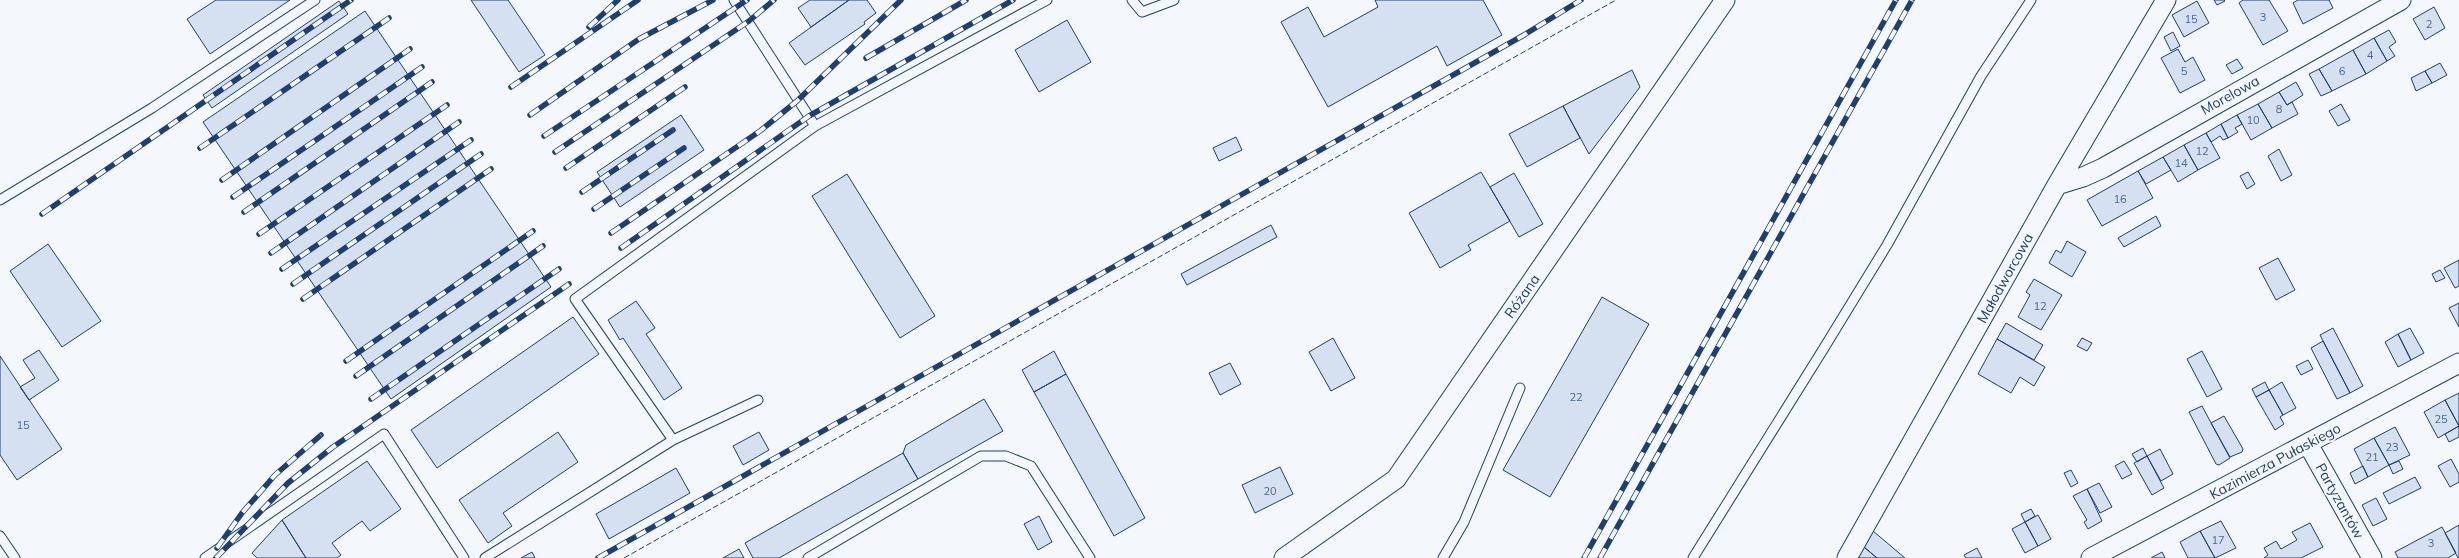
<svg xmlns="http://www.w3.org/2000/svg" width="2459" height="558" font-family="Mulish,sans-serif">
<rect width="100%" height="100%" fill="#f4f7fb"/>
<!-- building -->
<path fill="#d5e0f0" stroke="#1d3f73" d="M216,0h74l-80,54 -23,-35z
M471,0h37l37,55 -26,17z
M810,0h39l-38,27 -13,-19z
M849,0h18l9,13 -12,9 1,2 -60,41 -16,-22z
M1375,0h108l19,35 -55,31 -10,-20 -109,61 -47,-85 27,-15 16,30 54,-30z
M2214,0h10l1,1 -8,4z
M2243,0h26l19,31 -25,14 -24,-42z
M2298,0h31l4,8 -30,16 -10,-21z
M339,1l9,13 -136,94 -9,-13z
M2197,1l12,22 -25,14 -12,-22z
M2434,7l11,21 -20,12 -12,-21z
M365,11l186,276 -160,112 -188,-277z
M1067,20l24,42 -52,30 -24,-42z
M2389,30l7,12 -7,5 6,9 -8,5 -13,-23z
M2173,32l7,14 -9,5 -7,-14z
M2374,38l13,23 -21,13 -13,-24z
M2178,49l7,13 8,-5 12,23 -25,13 -19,-35z
M2353,50l13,24 -34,17 -13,-22z
M2237,59l6,9 -11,6 -6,-9z
M2440,63l7,12 -15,8 -7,-12z
M2319,69l13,22 -11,5 -12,-22z
M1632,70l8,17 -51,67 -26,-48z
M2425,71l7,12 -16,8 -5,-13z
M2296,82l7,13 -16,10 -8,-13z
M2279,92l8,13 5,-3 6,12 -26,14 -14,-24z
M2258,104l14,24 -21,12 -14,-25z
M2341,104l9,16 -12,6 -9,-15z
M1563,106l17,32 -53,29 -18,-33z
M681,115l23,35 -84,57 -23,-35z
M2237,115l5,9 -7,4 3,4 -10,6 -7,-14z
M2221,124l7,14 -5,2 -3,-4 -9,6 -5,-9z
M2206,133l14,25 -22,12 -14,-25z
M1236,137l6,13 -23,11 -6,-13z
M2184,145l14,25 -20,12 -15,-25z
M2279,149l13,26 -11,6 -13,-25z
M2163,157l8,13 -25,14 -8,-13z
M2138,171l15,27 -51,28 -15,-26z
M1481,172l29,49 -42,24 3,5 -31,18 -31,-55z
M2248,172l7,12 -8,5 -7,-13z
M1514,173l29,51 -24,13 -29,-50z
M847,174l88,142 -35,22 -88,-142z
M2156,216l5,10 -37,21 -6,-9z
M1271,225l6,12 -90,48 -6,-11z
M2067,241l19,11 -14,25 -23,-14 7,-13 5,3z
M48,244l53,77 -39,26 -52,-76z
M2278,258l17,32 -19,10 -17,-32z
M2459,260v26l-4,2 -11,-20z
M2440,270l5,8 -9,4 -4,-8z
M2034,279l28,16 -21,35 -23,-13 12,-22 -4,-3z
M1602,297l47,27 -99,173 -47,-27z
M636,301l19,27 -9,6 36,54 -18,12 -41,-62 -3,2 -12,-20z
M2459,303v24l-10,-19z
M573,317l26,37 -162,114 -26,-38z
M2006,323l37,22 -9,15 -37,-21z
M2333,328l30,58 -13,7 -30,-58z
M2410,328l14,25 -13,7 -13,-26z
M2398,334l13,26 -13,7 -13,-25z
M1333,338l22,40 -24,13 -22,-39z
M2082,338l10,5 -5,8 -10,-5z
M1997,339l48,28 -11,19 -14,-9 -9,16 -33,-19z
M2323,341l27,52 -13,6 -26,-51z
M39,350l20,30 -30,20 -9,-13 15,-9 -12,-18z
M1054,351l12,23 -32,18 -12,-22z
M2202,351l20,38 -15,8 -20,-38z
M0,356l62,93 -45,31 -17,-25z
M2308,360l5,9 -12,6 -5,-9z
M1230,363l11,21 -21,11 -11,-22z
M1066,374l79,144 -31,18 -80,-144z
M2265,382l4,8 -13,7 -4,-8z
M2282,382l14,26 -13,7 -14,-25z
M2269,390l14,25 -3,2 4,7 -9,6 -19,-33z
M2459,393v33l-14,-26z
M984,399l19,32 -85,48 -15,-26 3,-8z
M2445,400l14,26 -21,12 -14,-26z
M2202,406l28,52 -11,7 -3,-1 -27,-52z
M2224,416l19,33 -1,3 -12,5 -19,-34z
M2459,426v11l-10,5 -4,-8z
M2395,427l15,28 -21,10 -15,-27z
M558,432l20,30 -75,51 9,13 -24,17 -29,-43z
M759,432l10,18 -26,15 -10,-19z
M2374,438l15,27 -21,12 -14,-28z
M2143,448l4,8 -10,6 -5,-8z
M2160,449l13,25 -12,7 -14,-25z
M903,453l15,26 -139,79h-26l-8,-15z
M2147,456l17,32 -12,7 -18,-32z
M2451,459l8,15v8l-9,5 -12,-21z
M367,461l34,48 -31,22 -8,-10 -30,22 9,12 -4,3h-31l-24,-38z
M2124,461l8,13 -10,5 -7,-13z
M2399,461l4,8 -10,5 -4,-9z
M2363,466l5,11 -13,7 -5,-11z
M1280,467l13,27 -38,19 -13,-28z
M676,468l14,25 -81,46 -13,-25z
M2071,470l7,13 -7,4 -7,-14z
M2415,477l6,11 -32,16 -6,-11z
M2099,483l13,24 -12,6 -13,-24z
M2087,489l15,32 -14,8 -4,-7 3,-2 -14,-24z
M2376,498l11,21 -14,7 -11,-21z
M2031,509l4,7 -10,6 -4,-8z
M2038,515l13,24 -13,7 -13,-24z
M1039,516l13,26 -14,8 -14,-26z
M282,520l24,38h-49l-5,-5z
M2221,521l15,27 -21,10 -15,-27z
M2025,522l13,24 -13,7 -13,-24z
M2310,523l13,24 -22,11h-37l4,-3 -4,-7 12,-7 5,8 16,-9 -5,-8z
M2459,525v33h-1l-13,-25z
M2442,527l14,26 -8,5h-50l-3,-6z
M1873,531l32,27h-28l-13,-11z
M2200,531l15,27h-27l-8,-16z
M1864,547l13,11h-19z
M1977,548l5,10h-16l-2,-3z
M739,549l5,9h-21z
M532,552l3,6h-14z
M2162,552l3,6h-14z"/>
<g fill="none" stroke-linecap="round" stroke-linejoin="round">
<defs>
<path id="service" d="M734,0l81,126
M1132,0l10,12 32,-12
M0,200l152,-92 163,-108
M673,440l-98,-141 240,-173 232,-126
M0,536l15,22
M205,558l179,-124 80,124
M485,558l188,-118 85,-40
M808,558l173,-102h25l25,10 59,92
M1443,558l21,-36 56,-134
M1693,558l131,-210 63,-103 94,-169 50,-76"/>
<path id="minor" d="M2057,185l26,-8 20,-9 298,-168
M2308,444l64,114
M1284,558l112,-79 329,-479
M1847,558l210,-373 109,-185
M2091,558l368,-195"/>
</defs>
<!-- service casing -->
<use href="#service" stroke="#1d3f73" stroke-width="11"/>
<!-- minor casing -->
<use href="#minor" stroke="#1d3f73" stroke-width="21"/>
<!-- service -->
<use href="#service" stroke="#f4f7fb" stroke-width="9"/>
<!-- minor -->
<use href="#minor" stroke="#f4f7fb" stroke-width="19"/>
<defs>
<path id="rail" d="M589,27l29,-27
M866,58l100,-58
M511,87l127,-87
M530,115l109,-76 74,-39
M544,136l203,-136
M200,148l189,-130
M555,152l194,-131 25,-21
M566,168l119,-81
M222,180l188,-131
M582,192l91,-62
M233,197l189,-130
M594,209l90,-61
M244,212l188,-130
M42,214l309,-214
M611,233l149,-102 37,-30 104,-101
M259,234l188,-129
M621,248l188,-132 204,-116
M271,253l188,-131
M282,269l189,-129
M293,284l188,-130
M303,299l188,-130
M346,361l187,-130
M356,376l187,-130
M371,399l188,-130
M217,548l25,-35 33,-38 46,-40
M216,558l72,-75 45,-36 236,-163
M598,558l926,-523 57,-35
M1584,558l312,-558
M1600,558l312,-558"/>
</defs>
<!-- rail casing -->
<use href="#rail" stroke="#1d3f73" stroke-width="5.5"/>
<!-- rail -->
<use href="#rail" stroke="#f4f7fb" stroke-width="4" stroke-dasharray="11" stroke-linecap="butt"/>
<!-- fence -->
<path stroke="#1d3f73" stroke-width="1" stroke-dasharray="6 2.5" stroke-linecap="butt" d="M624,558l992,-558"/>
</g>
<g text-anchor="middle" stroke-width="4" stroke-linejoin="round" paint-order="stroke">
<!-- number labels -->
<g font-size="11" fill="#4b6792">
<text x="2263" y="21">3</text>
<text x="2191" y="23">15</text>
<text x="2429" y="28">2</text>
<text x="2370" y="59">4</text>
<text x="2184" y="75">5</text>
<text x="2342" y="75">6</text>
<text x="2279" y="113">8</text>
<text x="2253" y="124">10</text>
<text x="2202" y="155">12</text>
<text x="2181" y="167">14</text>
<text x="2120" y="203">16</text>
<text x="2040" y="310">12</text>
<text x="1576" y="401">22</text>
<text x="2441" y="423">25</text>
<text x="23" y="429">15</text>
<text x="2392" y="451">23</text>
<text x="2372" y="461">21</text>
<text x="1270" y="495">20</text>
<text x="2218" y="544">17</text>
<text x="2431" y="547">3</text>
</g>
<!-- street labels -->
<g font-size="14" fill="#1d3f73" stroke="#f4f7fb">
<text transform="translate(2230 95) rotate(-29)" y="5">Morelowa</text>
<text transform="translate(2005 278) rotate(-61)" y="5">Małodworcowa</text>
<text transform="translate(1522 296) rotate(-55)" y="5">Różana</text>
<text transform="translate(2275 461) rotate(-28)" y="5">Kazimierza Pułaskiego</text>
<text transform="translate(2340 501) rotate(61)" y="5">Partyzantów</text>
</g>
</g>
</svg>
